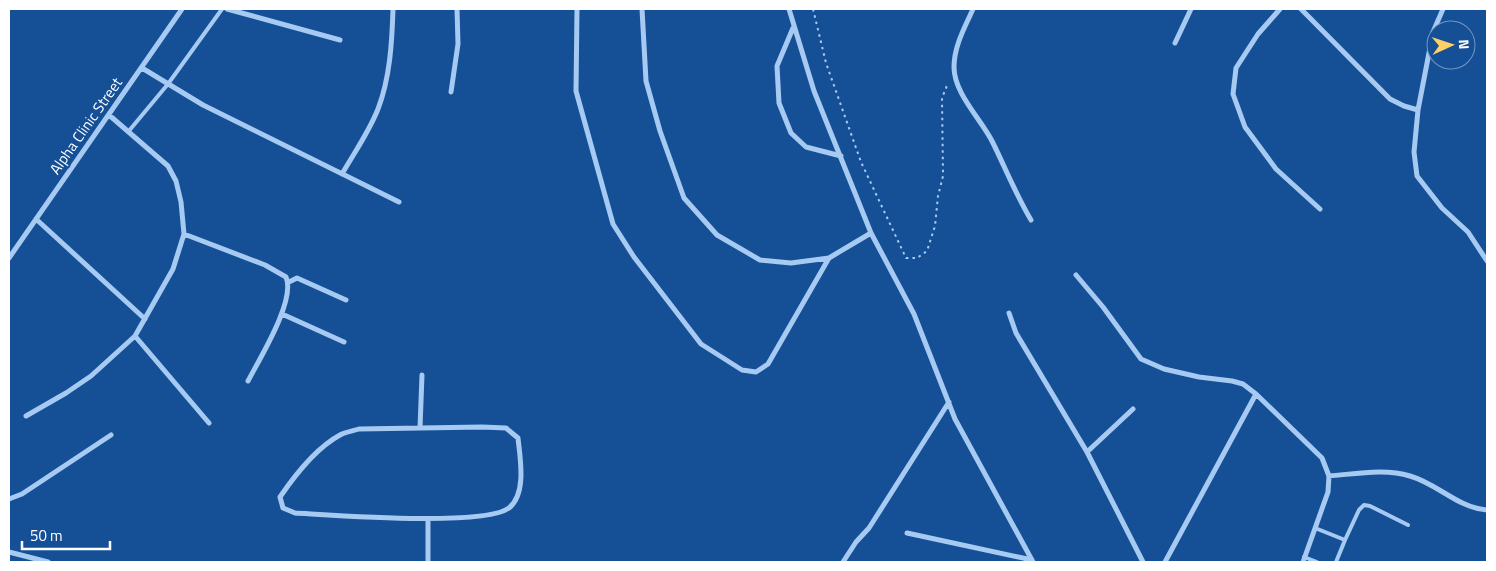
<svg xmlns="http://www.w3.org/2000/svg" width="1496" height="571" font-family="'Titillium Web',sans-serif">
<rect width="100%" height="100%" fill="#155097"/>
<g fill="none" stroke-linecap="round" stroke-linejoin="round">
<!-- path -->
<path stroke="#a6caf2" stroke-width="2" stroke-dasharray="2.5 4" stroke-linecap="butt" d="M813,9l13,54 35,99 45,96h11l10,-7 8,-25 3,-30 5,-20 -1,-78 6,-15"/>
<!-- service -->
<path stroke="#a6caf2" stroke-width="4" d="M128,132l40,-48 54,-75
M1315,528l30,12 14,-30 5,-5 6,1 38,19
M1304,557l13,5
M1336,562l9,-22"/>
<!-- minor -->
<path stroke="#a6caf2" stroke-width="5" d="M227,9l113,31
M577,9l-1,82 37,133 21,33 67,87 41,26 14,2 12,-8 61,-106
M642,9l4,72 14,50 24,67 33,37 43,25 31,3 38,-5 42,-25
M789,9l25,82 57,142 43,81 41,105 78,143
M973,9c-8,18 -19,37 -19,58 0,26 26,51 38,74 13,26 24,54 39,79
M1280,9l-22,25 -22,34 -3,26 12,33 31,42 44,40
M1301,9l89,90 14,7 14,4
M1443,9l-10,23 -15,78 -4,42 3,24 25,32 26,24 19,29
M793,28l-16,38 2,37 12,30 15,14 35,9
M1175,43l16,-34
M142,68l61,37 196,97
M451,92l7,-48 -1,-35
M342,174c12,-21 27,-42 36,-65 12,-31 14,-67 15,-100
M36,219l109,100
M184,234l81,31 21,12c10,23 -26,81 -38,104
M9,258l173,-249
M1076,275l27,32 38,52 23,10 35,8 33,4 11,3 13,10 66,64 7,18 -1,16 -25,70
M289,282l8,-4 49,22
M1009,313l7,20 71,119 56,110
M282,314l62,28
M135,336l74,87
M26,416l40,-23 25,-17 44,-40 38,-67 11,-35 -3,-32 -5,-21 -8,-15 -59,-51
M482,427l24,1 12,10c2,20 9,55 -9,70 -25,19 -177,7 -214,5l-12,-5 -3,-11c15,-22 36,-49 60,-62 5,-3 13,-4 19,-6z
M420,428l2,-53
M1087,452l46,-43
M1329,476c26,-2 56,-8 81,0 28,8 48,32 77,34
M9,499l13,-5 89,-59
M907,533l125,27
M9,552l39,10
M428,562v-43
M843,562l13,-20 13,-14 80,-126
M1165,562l91,-168"/>
</g>
<g text-anchor="middle" stroke-width="4" stroke-linejoin="round" paint-order="stroke">
<!-- street labels -->
<g font-size="15" fill="#fff" stroke="#155097">
<text transform="translate(86 126) rotate(-55)" y="5">Alpha Clinic Street</text>
</g>
</g>
<!-- border -->
<rect width="1496" height="571" fill="none" stroke="#ffffff" stroke-width="20"/>
<!-- north arrow -->
<g transform="translate(1451 45) rotate(87)"><circle r="24" fill="#155097" stroke="#7396c1"/>
<path d="M0-4L9 19L0 12L-9 19Z" fill="#ffd067"/>
<text y="-8" font-size="14" font-weight="bold" text-anchor="middle" fill="#ffffff">N</text>
</g>
<!-- scale -->
<path d="M22 541v8h88v-8" fill="none" stroke="#ffffff" stroke-width="2.5"/>
<text x="30" y="541" font-size="15" fill="#ffffff" stroke="#155097" stroke-width="4" paint-order="stroke">50 m</text>
</svg>
